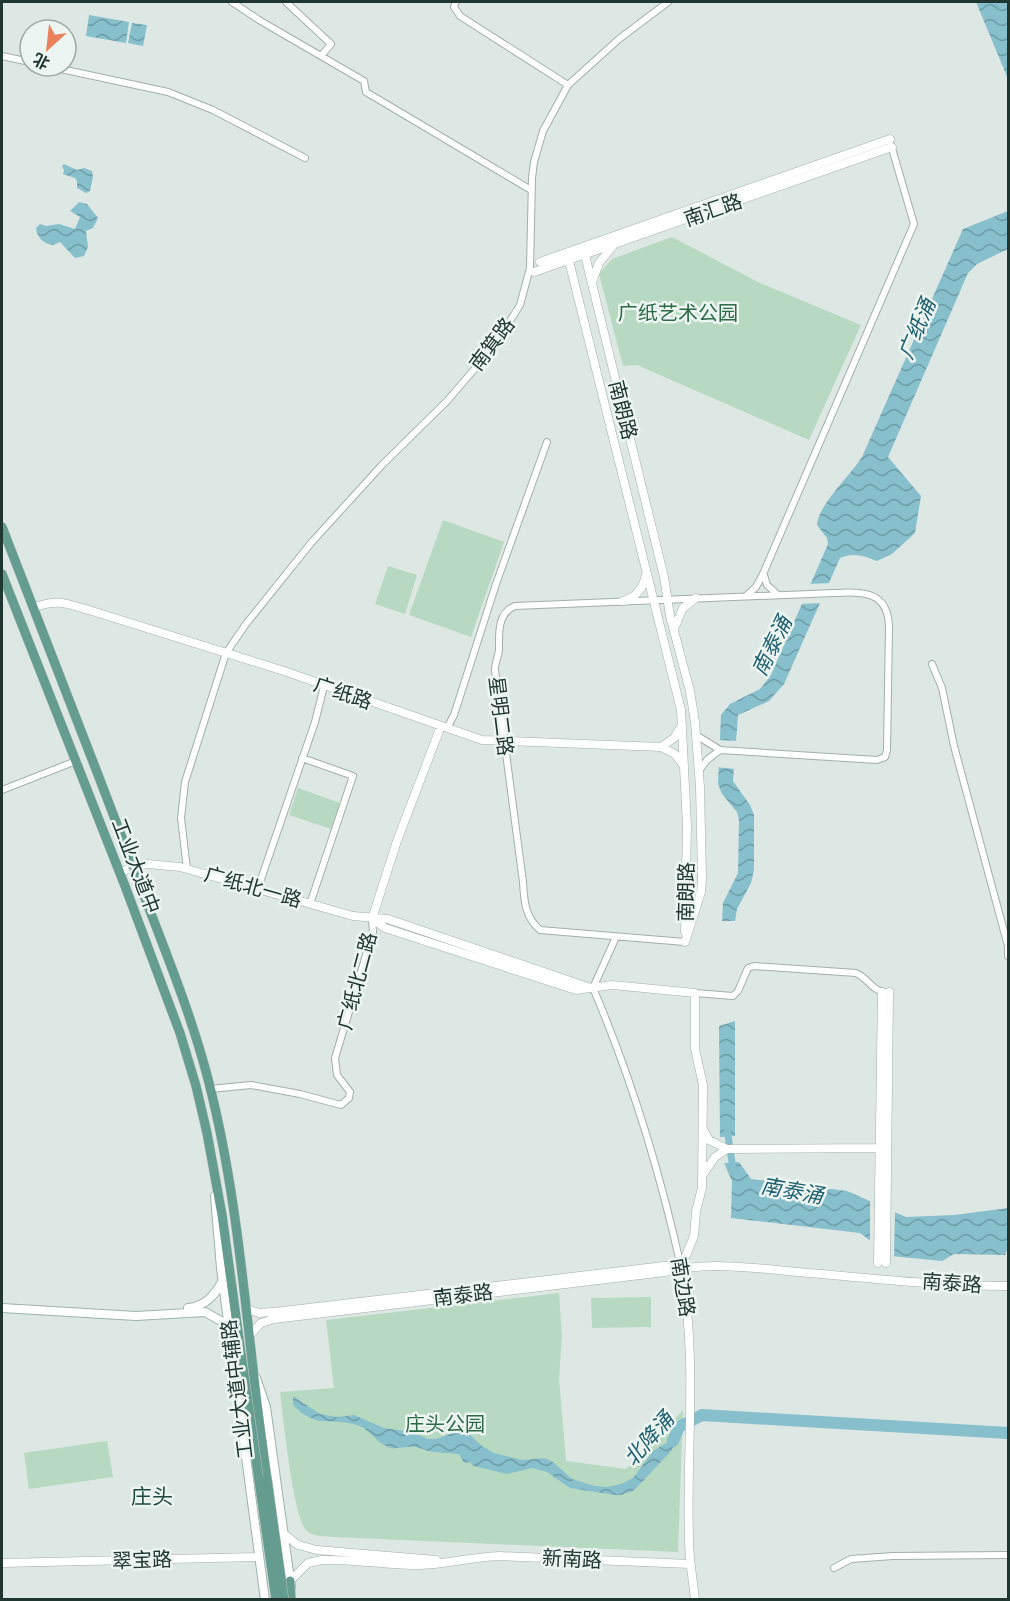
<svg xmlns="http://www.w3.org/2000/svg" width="1010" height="1601" font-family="'Asap Condensed','Noto Sans SC',sans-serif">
<defs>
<pattern id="water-waves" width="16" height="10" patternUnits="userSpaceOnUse" patternTransform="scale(1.5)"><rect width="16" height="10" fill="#87bfcc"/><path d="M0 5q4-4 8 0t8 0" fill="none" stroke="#6e9ca6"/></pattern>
</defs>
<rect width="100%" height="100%" fill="#dde8e4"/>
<!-- park -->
<path fill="#b7d9c1" d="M672,237l88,46 101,42 -52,115 -172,-75 -14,1 -24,-92 13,-15z
M443,520l61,22 -33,95 -62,-22z
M388,566l29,9 -12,39 -30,-10z
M298,788l42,15 -9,26 -42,-14z
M559,1293l3,43 -3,43 7,82 60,8 57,-59 -5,142 -345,-15c-10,-1 -20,0 -27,-7 -13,-14 -23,-114 -26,-138l54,-4 -8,-68z
M651,1297v30l-59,1 -1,-30z
M107,1441l6,36 -84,12 -5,-36z"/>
<!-- water -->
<path fill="url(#water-waves)" d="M976,2h32v77z
M89,15l40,7 -3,21 -40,-7z
M132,23l15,2 -4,21 -15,-3z
M64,164l13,6 7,-2 8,3 1,6 -3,14 -4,2 -9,-5v-7l-2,-3 -12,-4 1,-4 -2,-4z
M79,202l8,2 11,14 -5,10 -7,3 2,16 -4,9 -9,2 -15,-16 -7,3c-9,-1 -16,-7 -17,-17l4,-4 6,2 13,-2 16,5 5,-12 -10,-6z
M1008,211v38l-31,15 -9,9 -80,184 33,39 -6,37 -23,21 -15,7c-12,-5 -24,-9 -37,-3l-56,126 -15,17 -31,14 -5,66 17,24 4,10v55l-3,13 -14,26 -2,12h-13l1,-18 15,-30 1,-53 -2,-8 -15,-18 -4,-10 3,-69 9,-11 30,-15 11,-14 57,-131 -1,-6 -10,-13c1,-20 33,-49 45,-68l101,-228z
M735,1021v115l-15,1 -1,-111z
M739,1162l12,17 96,12 59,26 48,-2 54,-7v40l-3,7 -51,-1 -12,7 -51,-5 -31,-23 -129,-15 1,-37 -8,-18z
M293,1396l27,18 17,3 17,-2 30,13 29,4 15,7h8l17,-6 14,-1 15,14 12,7 28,7 23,-2 8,4 19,17 23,7 11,1 15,-3 12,-6 20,-27 18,-11 8,-13v2l-7,21 -29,31 -10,10 -12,4h-7l-44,-7 -23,-16 -15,-4 -25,6 -33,-8 -4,-4 -6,1 -5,-9c-10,-1 -17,-1 -26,-2 -7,-1 -12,-4 -18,-5 -8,-1 -16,2 -24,1 -13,-3 -21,-19 -34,-23 -28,-8 -39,5 -64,-20z"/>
<!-- pier -->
<path fill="#dde8e4" d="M831,583l-9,20 -23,1 9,-20z
M717,740l21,1 -2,28 -21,-2z
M870,1198l25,11 -1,51 -4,-1 -20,-15z"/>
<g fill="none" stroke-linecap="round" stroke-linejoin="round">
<!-- canal -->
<path stroke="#87bfcc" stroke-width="7" d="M727,1128l6,42"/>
<!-- river -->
<path stroke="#87bfcc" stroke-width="12" d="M673,1441l6,-14 23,-12 306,18"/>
<defs>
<path id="minor" d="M232,2l27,18 105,61 2,11 165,98
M286,2l45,42 -10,12
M456,2l-2,5 6,9 108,69
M2,56l28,6
M47,66l121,26 45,18 92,48
M764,575l3,10 11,10
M746,596l10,-9 7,-13 151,-350 -23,-79
M932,664l10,24 12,58 54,200v10
M447,728l7,-13 42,-131 51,-142
M302,758l51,18 -43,128
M699,771l8,-11 13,-10
M2,790l74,-29
M187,869l-6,-51 4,-36 41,-129 20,-29 65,-81 71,-78 65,-64 37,-43 21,-29 15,-24 10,-37 2,-90 2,-16 9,-31 25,-46 51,-46 49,-37
M258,888l57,-166 9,-36
M616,937l-23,51c38,89 67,184 88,279
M685,942l-145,-12c-15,-13 -16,-29 -17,-48l-28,-212c0,-7 3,-13 4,-20 0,-16 -2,-37 16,-44l319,-13c28,-1 54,-3 55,34l-2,123 -2,7 -8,3 -157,-10 -24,-15
M695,993l38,3 5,-5 10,-23 6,-2 102,7c12,5 16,18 29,19
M210,1089l41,-4 49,9 41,11 8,-7 1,-6 -13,-17 -2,-17 38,-126 -1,-13
M834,1568l17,-9 42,-3 114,-1"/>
<path id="tertiary" d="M583,247l81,330 6,39 20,75 5,31 5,65 2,91 -1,14 -16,50
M567,253l114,457 6,115 -2,107
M540,262l350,-123
M534,272l358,-125
M592,282l7,-19 14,-17
M623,601c13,-3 20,-13 23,-26
M33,608c24,-10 35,-4 59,3l192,60 198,69 179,7 14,7 9,12
M674,629l9,-21 13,-10
M661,747l13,-9 8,-13
M120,872l20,-7 8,-1 32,3 173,49 35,3 203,69
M372,919l13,9 191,62 36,-5 83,8v56l8,36 -1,103 -6,23 -2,25 -13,32
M372,919l25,-78 44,-115
M704,1131l5,9 18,9 156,-1
M704,1173l11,-16 12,-8
M878,1263l4,-271
M886,1263l3,-271
M681,1268c17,90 5,181 8,272 0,20 4,39 6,60
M247,1309l12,4 24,-2 381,-45 13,1
M250,1335l11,-12 13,-4 391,-47c44,-11 89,-4 133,0 70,6 140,14 210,14
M283,1533l15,12 19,5 119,10
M2,1563l256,-6
M290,1581l18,-18 14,-3c32,-1 65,5 98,5 27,-1 52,-8 79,-9l191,8"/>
<path id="secondary" d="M215,1196l6,72 44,332
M2,1308l134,8 69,-4 16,9 9,11
M188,1308c18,-2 27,-13 35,-28
M256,1378l10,29 25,180"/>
<path id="primary" d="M2,527c45,117 91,233 135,350 25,66 53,133 71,202 34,131 39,267 59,400
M2,574l123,312 55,147 16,53 11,47 15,82 22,160
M290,1581l1,19"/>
</defs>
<!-- minor casing -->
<use href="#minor" stroke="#a1afab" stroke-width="8"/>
<!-- tertiary casing -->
<use href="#tertiary" stroke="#a1afab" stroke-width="9"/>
<!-- secondary casing -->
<use href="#secondary" stroke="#9db3ac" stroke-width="10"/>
<!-- primary casing -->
<use href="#primary" stroke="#bcc3c1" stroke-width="10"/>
<!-- minor -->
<use href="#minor" stroke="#fff" stroke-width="6"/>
<!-- tertiary -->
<use href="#tertiary" stroke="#fff" stroke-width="8"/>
<!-- secondary -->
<use href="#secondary" stroke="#fff" stroke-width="8"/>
<!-- primary -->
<use href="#primary" stroke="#649c8f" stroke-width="9"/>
<defs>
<path id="primary-bridge" d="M244,1375l32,225
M267,1479l17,121"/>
</defs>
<!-- primary-bridge casing -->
<use href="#primary-bridge" stroke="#bcc3c1" stroke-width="10" stroke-linecap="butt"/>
<!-- primary-bridge -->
<use href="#primary-bridge" stroke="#649c8f" stroke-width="9"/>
</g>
<g text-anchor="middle" stroke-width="5" stroke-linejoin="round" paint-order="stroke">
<!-- street labels -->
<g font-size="20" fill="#203731" stroke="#edf5f2">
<text transform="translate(713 210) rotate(-19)" y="7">南汇路</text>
<text transform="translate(492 344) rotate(-53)" y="7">南箕路</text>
<text transform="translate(623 410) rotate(76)" y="7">南朗路</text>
<text transform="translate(343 693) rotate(19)" y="7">广纸路</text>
<text transform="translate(501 716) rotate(83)" y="7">星明二路</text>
<text transform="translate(136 866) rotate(69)" y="7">工业大道中</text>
<text transform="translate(253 887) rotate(16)" y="7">广纸北一路</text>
<text transform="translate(686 892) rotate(-89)" y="7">南朗路</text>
<text transform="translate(357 981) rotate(-75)" y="7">广纸北二路</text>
<text transform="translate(952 1283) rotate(4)" y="7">南泰路</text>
<text transform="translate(683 1287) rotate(81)" y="7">南边路</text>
<text transform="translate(463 1295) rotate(-7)" y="7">南泰路</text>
<text transform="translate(237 1389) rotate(-97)" y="7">工业大道中辅路</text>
<text transform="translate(572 1559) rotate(3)" y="7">新南路</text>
<text transform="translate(142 1560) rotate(-2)" y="7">翠宝路</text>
</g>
<!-- park labels -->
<g font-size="20" fill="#2d6b47" stroke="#edf5f2">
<text x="678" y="320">广纸艺术公园</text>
<text x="445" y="1431">庄头公园</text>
</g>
<!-- water labels -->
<g font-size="21" font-style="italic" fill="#1e5f6f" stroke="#edf5f2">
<text transform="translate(917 329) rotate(-67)" y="7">广纸涌</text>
<text transform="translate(772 646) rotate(-64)" y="7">南泰涌</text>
<text transform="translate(792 1191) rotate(10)" y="7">南泰涌</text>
<text transform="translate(649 1439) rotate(-49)" y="7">北降涌</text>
</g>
<!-- neighbourhood labels -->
<g font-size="21" fill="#1e473e" stroke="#edf5f2">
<text x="152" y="1504">庄头</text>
</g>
</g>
<!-- border -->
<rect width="1010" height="1601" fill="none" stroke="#203731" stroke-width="6"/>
<!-- north arrow -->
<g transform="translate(48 48) rotate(207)"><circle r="28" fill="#edf5f2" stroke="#9ba9a5" stroke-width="1.5"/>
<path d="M0-4.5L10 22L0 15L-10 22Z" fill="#ea815a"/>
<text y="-9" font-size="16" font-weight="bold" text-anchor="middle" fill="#203731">北</text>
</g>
</svg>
